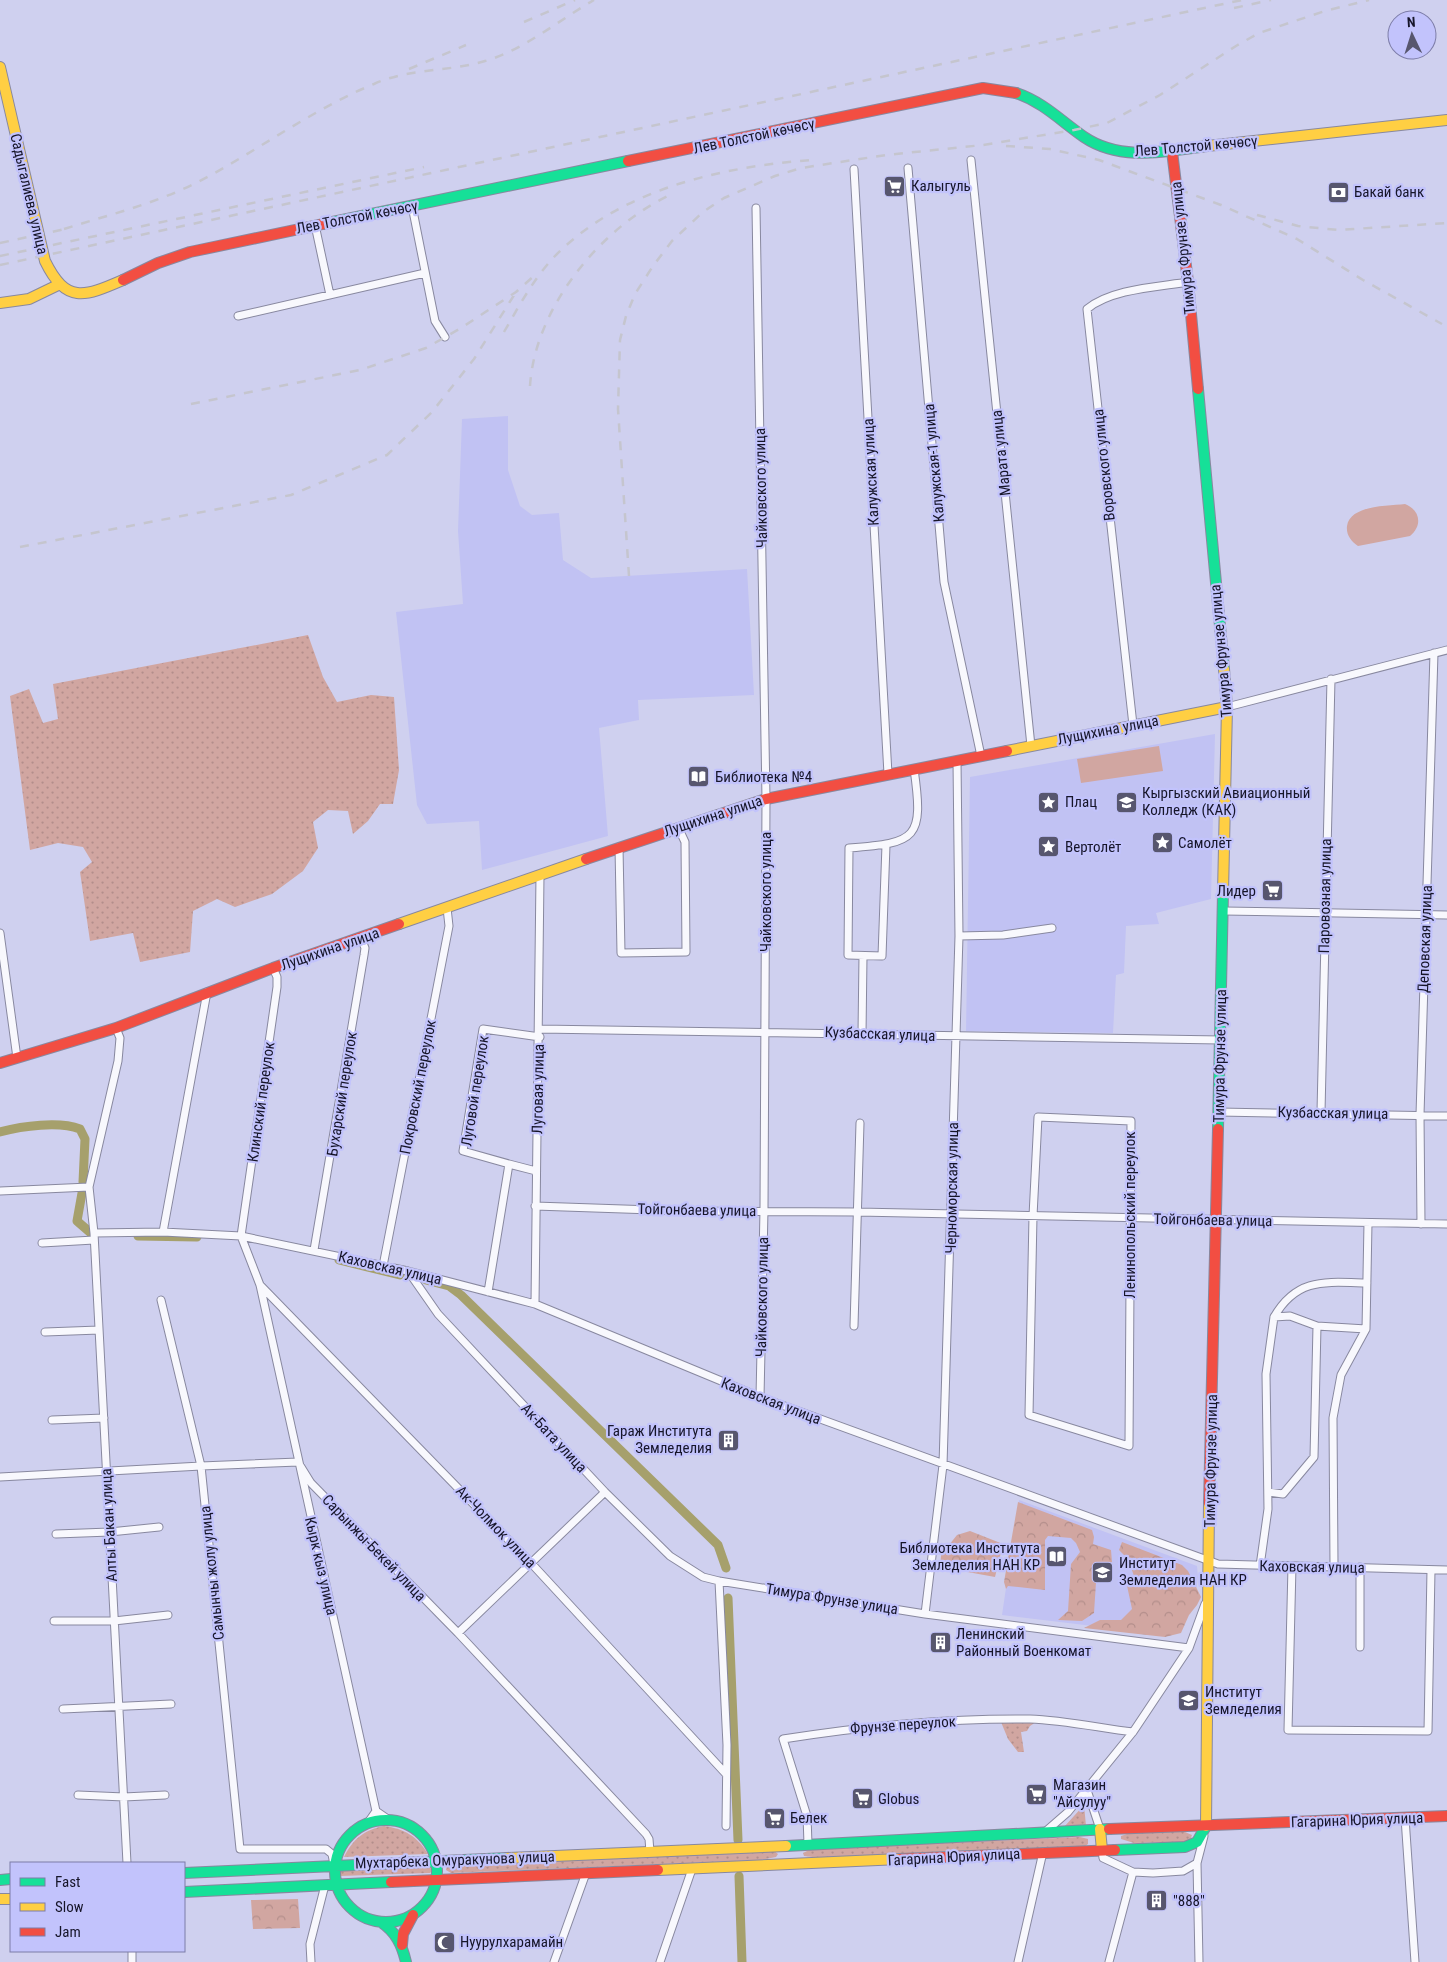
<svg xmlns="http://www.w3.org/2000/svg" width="1447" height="1962" font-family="'Roboto Condensed',sans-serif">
<defs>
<pattern id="grass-dots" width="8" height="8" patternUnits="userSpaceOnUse" patternTransform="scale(1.25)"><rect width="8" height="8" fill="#d1a6a1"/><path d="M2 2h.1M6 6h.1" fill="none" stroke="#b38e8b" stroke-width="1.8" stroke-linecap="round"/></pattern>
<pattern id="forest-crowns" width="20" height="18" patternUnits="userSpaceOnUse" patternTransform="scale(1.25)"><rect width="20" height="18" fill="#d1a6a1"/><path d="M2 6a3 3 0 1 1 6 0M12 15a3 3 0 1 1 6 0" fill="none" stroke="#b38e8b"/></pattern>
</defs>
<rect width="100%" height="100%" fill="#cfd0ef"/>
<!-- built -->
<path fill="#c1c2f3" d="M508,416v54l12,36 12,9 27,-2 4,47 28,18 156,-9 7,126 -116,5 1,20 -40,8 9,108 -126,34 -3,-49 -52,3 -10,-19 -21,-193 67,-8 -5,-73 4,-112z
M1215,734l-4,165 -55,14 3,11 -33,2 -2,47 -8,2 -3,58 -147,-2 4,-254z
M1019,1500l178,66 1,11 -3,23 -18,29 -84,-3 -91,-11z"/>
<!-- grass -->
<path fill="url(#grass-dots)" d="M308,635l15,42 14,25 34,-7 23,2 5,73 -6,34h-13l-12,17 -15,13 -5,-23 -20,-1 -15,12 5,26 -15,23 -31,23 -37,13 -18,-8 -24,12 -3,41 -50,10 -7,-29 -43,8 -10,-69 12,-10 -9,-15 -25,-4 -28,7 -20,-154 19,-7 14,34 15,-4 -5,-35z
M1001,1722h35l-6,4 -3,5 -6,1 3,20h-6l-10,-13z
M1084,1805l2,21 -22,1z
M384,1826c21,3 33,10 44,28l-84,3c9,-18 20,-27 40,-31z
M1165,1832h20l7,3 -1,3 -4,4 -6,1 -10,-1 -37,1 -13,-4v-3l9,-3z
M1080,1837l8,2v5l-4,3 -263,11 -17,-2 -1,-3 6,-3 30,-2z
M774,1851l4,3 -2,3 -16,3 -309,13 -5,-3 1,-4z
M430,1867l2,4 -2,2 -90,3v-6z"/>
<!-- forest -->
<path fill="url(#forest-crowns)" d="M1018,1502l74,28 2,7 -1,7 18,6 1,12 -15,5 -3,46 -12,8 -24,-1 10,-9 3,-47 9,-12 -4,-9 -5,-5 -23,-2 -3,4v50l-37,-4 -2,3 -2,-7z
M970,1531l33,13 -8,33 -55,-10 2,-22h7l8,-10z
M1122,1542l60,23 6,6 13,26 -4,8 -8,10 -8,18 -16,4 -81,-9 16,-8h21l11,-11 -6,-28 8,-5 -6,-17 -9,-9z
M298,1899l2,29 -47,1 -2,-29z"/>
<!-- pitch -->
<path fill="#d1a6a1" d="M1405,504c15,6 18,21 5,32l-52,10c-7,-5 -12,-11 -11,-20 3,-21 41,-20 58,-22z
M1159,746l4,25 -82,12 -4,-24z"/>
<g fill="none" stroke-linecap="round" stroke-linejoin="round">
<!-- canal -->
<path stroke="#a6a06c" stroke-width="9" d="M0,1132c22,-6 59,-11 80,-3l5,10 -2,43
M82,1193l-5,28 15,13
M138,1236l59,1
M339,1260l61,15
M426,1280l23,6 12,9 257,250 8,23
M728,1598l10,242
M739,1876l3,86"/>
<defs>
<path id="street" d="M971,160l60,586
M908,168l36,414 37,174
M854,169l34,605
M412,206l23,115 10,16
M756,208l10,591 -2,411 -4,187
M315,225l15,70
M238,316l187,-43
M1227,707l220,-57
M1133,725l-46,-416c24,-20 70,-22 101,-27
M886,845l-4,111 -34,-1 1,-107c68,-5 75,-9 65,-79
M619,847l2,106 65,-1 -1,-110 -7,-15
M1224,911l223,4
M0,933l17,125
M959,936l44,-1 49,-7
M273,968l4,9v10l-36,249 19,49 116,526 13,9
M116,1028l4,10 -2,23 -29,126 5,46 33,630
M540,1029l681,11
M862,1034l1,-78
M1219,1112l228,4
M1321,1112l10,-433
M1038,1117l93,4 -2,325 -100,-31 4,-199z
M509,1164l27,7
M0,1191l89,-4
M535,1206l147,5 176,1 589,12
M1421,1224l-1,-109 14,-462
M163,1232l44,-240
M94,1233l69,-1 78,4 167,35 127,33 225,93 458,167 229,6
M42,1243l52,-3
M314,1250l50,-295 1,-7 -4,-10
M383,1266l66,-340 -2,-18
M408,1271l30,43 167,178 65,64 33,21 16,4
M260,1285l271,278 195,211
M488,1292l21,-128 -46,-13 20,-122 57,8
M161,1300l40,166 39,383h86l6,5 2,11
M535,1304l5,-429
M1274,1317c23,-40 52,-35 93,-34
M854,1326l6,-203
M45,1332l54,-2
M52,1420l52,-2
M0,1477l201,-11 97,-4 13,21 147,150 188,201 3,5 1,13
M1268,1492l15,2 31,-37 3,-131
M56,1534l54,-2 49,-5
M1260,1566l8,-57 -2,-135 8,-57 16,-1 27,10 49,3
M1292,1566l-4,164 140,1 3,-161
M1334,1566l-1,-148 8,-43 25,-46 2,-106
M925,1614l18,-149 16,-529 -2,-175
M54,1621h60l54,-6
M458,1633l147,-141
M1360,1647v-80
M63,1709l108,-5
M1087,1790l13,39
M78,1795l46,2 41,-2
M1405,1818l10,144
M367,1824l9,-13
M726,1826l1,-81 -8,-164 206,33 264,34
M1045,1832l23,-20 65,-80 56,-84 16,-44
M808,1844l-1,-28 -24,-77c82,-13 164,-21 247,-20 33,1 70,9 103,13
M1102,1850l1,8 30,14 20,1 30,-2 14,-8
M132,1951v11
M311,1962l-1,-18 15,-59
M554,1962l32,-89
M660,1962l32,-93
M1018,1962l25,-110
M1109,1962l24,-90
M1199,1962l-2,-99 7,-27"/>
<path id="fast" d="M1016,93c27,9 45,28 68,44 37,25 82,14 123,9
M323,224l305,-63
M1198,389l26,280
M1218,1129l5,-236
M335 1871a51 51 0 1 1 102 0a51 51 0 1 1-102 0Z
M786,1846l323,-17
M1115,1850l70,-3 12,-5 9,-16
M184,1873l323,-15
M0,1880l11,-1
M184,1892l207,-10
M381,1922c15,10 21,23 25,40"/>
<path id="slow" d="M0,67l45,194c21,43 39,36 78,19
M1207,146l240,-26
M0,303l29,-4 29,-14
M1007,751l220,-44
M1223,893l4,-186 -3,-38
M399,924l187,-65
M1206,1826l3,-323
M1100,1829l2,21
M507,1858l279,-12
M658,1870l242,-11
M0,1899h11"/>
<path id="jam" d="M1172,151l16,131 10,107
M628,161l355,-73 33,5
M123,280l35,-17 32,-11 133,-28
M586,859l180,-60 241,-48
M0,1063l116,-35 157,-60 126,-44
M1209,1503l9,-374
M1109,1829l338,-13
M900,1859l215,-9
M391,1882l267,-12
M402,1945l1,-11 10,-19"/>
</defs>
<!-- street casing -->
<use href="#street" stroke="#88889f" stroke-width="9"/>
<!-- fast casing -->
<use href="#fast" stroke="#88889f" stroke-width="12"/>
<!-- slow casing -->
<use href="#slow" stroke="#88889f" stroke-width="12"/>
<!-- jam casing -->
<use href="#jam" stroke="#88889f" stroke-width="12"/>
<!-- street -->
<use href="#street" stroke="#f8f8fd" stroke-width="7"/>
<!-- fast -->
<use href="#fast" stroke="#16e098" stroke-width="10"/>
<!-- slow -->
<use href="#slow" stroke="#ffcf43" stroke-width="10"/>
<!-- jam -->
<use href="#jam" stroke="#f24e42" stroke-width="10"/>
<!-- rail -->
<path stroke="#c5c5ce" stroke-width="2.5" stroke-dasharray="9 9" stroke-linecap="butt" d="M1234,8l37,-8
M524,22l51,-22
M409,69l57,-24
M1006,146l44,3 49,11 122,45 76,34 66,41 79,44
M1257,215l41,11 40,4 109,-7
M64,229c44,-14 90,-25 132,-46 60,-31 115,-73 178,-99 35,-16 75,-12 111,-23 39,-11 74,-41 109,-61
M0,243l70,-15
M0,256l424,-89
M0,265l1242,-265
M504,332c15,-26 30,-54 51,-76 66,-67 166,-89 256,-96
M530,386c5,-80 73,-161 144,-193
M191,404l169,-34 66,-22 35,-20 55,-36 19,-17
M20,547l271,-52 96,-40 45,-43 42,-53 42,-67
M629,576l-11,-167 2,-69 6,-24 9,-22 18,-28 19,-25 31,-29 21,-14 51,-22 26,-8 85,-13 97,-10 91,-15 33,-7 53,-28 76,-49 23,-13 66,-22 44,-11"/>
</g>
<!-- icons -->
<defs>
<symbol id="supermarket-square" viewBox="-11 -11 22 22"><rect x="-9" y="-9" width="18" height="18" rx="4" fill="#57566e" stroke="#c2c3fc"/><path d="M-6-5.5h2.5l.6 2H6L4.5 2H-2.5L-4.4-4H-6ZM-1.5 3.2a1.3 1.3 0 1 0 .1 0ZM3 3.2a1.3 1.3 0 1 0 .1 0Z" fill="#fff"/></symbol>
<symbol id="bank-square" viewBox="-11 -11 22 22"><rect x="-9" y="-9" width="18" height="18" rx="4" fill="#57566e" stroke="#c2c3fc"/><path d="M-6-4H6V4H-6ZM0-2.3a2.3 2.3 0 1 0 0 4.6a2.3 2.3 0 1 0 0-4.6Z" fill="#fff"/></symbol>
<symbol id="library-square" viewBox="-11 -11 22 22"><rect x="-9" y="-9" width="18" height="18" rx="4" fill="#57566e" stroke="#c2c3fc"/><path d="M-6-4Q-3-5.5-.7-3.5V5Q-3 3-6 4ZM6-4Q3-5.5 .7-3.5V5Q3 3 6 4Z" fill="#fff"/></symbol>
<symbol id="sight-square" viewBox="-11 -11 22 22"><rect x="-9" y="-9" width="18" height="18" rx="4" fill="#57566e" stroke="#c2c3fc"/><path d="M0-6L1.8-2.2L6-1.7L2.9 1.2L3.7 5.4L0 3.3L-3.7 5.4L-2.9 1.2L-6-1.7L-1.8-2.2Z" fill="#fff"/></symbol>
<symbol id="university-square" viewBox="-11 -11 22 22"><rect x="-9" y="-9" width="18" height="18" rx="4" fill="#57566e" stroke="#c2c3fc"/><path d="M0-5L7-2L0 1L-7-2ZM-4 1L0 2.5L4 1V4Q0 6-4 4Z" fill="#fff"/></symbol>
<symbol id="building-square" viewBox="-11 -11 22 22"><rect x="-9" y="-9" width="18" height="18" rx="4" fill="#57566e" stroke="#c2c3fc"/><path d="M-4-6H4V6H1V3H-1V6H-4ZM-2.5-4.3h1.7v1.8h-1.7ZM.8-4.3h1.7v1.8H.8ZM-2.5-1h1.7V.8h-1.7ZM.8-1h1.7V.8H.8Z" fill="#fff"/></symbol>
<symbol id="mosque-square" viewBox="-11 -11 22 22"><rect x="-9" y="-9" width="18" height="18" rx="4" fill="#57566e" stroke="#c2c3fc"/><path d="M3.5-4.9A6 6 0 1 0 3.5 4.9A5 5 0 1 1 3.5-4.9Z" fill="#fff"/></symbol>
</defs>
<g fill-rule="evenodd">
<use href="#supermarket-square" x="882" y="174" width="25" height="25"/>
<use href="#bank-square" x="1326" y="180" width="25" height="25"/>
<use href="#library-square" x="686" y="764" width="25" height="25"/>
<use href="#sight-square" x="1036" y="790" width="25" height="25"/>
<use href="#university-square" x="1114" y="790" width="25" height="25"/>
<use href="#sight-square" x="1150" y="830" width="25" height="25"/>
<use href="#sight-square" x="1036" y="834" width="25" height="25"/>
<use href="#supermarket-square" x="1260" y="878" width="25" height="25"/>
<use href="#building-square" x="716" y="1428" width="25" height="25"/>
<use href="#library-square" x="1044" y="1544" width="25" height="25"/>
<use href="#university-square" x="1090" y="1560" width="25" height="25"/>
<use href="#building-square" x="928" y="1630" width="25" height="25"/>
<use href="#university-square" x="1176" y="1688" width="25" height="25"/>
<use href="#supermarket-square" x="1024" y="1782" width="25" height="25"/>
<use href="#supermarket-square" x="850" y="1786" width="25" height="25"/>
<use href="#supermarket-square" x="762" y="1806" width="25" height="25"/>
<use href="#building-square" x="1144" y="1888" width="25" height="25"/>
<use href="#mosque-square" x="432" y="1930" width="25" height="25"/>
</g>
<g text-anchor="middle" stroke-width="4.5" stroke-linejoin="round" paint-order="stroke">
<!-- street labels -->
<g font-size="15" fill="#161529" stroke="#c2c3fc">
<text transform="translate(754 136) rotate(-12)" y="5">Лев Толстой көчөсү</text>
<text transform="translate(1196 146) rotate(-5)" y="5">Лев Толстой көчөсү</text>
<text transform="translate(29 194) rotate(77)" y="5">Садыгалиева улица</text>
<text transform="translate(357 217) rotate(-11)" y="5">Лев Толстой көчөсү</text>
<text transform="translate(1183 248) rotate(-96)" y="5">Тимура Фрунзе улица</text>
<text transform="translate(1001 453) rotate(-96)" y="5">Марата улица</text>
<text transform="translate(934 463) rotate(-95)" y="5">Калужская-1 улица</text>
<text transform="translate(1104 465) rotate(-96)" y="5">Воровского улица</text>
<text transform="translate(871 472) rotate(-93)" y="5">Калужская улица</text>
<text transform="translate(761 488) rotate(-91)" y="5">Чайковского улица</text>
<text transform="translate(1221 651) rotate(-95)" y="5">Тимура Фрунзе улица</text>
<text transform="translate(1108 730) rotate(-11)" y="5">Лущихина улица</text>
<text transform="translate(713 816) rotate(-18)" y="5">Лущихина улица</text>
<text transform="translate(766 892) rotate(-90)" y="5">Чайковского улица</text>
<text transform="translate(1325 896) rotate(-89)" y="5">Паровозная улица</text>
<text transform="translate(1425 939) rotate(-88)" y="5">Деповская улица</text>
<text transform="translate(330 949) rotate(-19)" y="5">Лущихина улица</text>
<text transform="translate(880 1034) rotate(2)" y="5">Кузбасская улица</text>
<text transform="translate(1220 1056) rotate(-89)" y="5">Тимура Фрунзе улица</text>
<text transform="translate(418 1087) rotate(-79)" y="5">Покровский переулок</text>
<text transform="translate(538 1089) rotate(-89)" y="5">Луговая улица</text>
<text transform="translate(475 1091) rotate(-81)" y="5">Луговой переулок</text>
<text transform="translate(342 1094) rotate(-81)" y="5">Бухарский переулок</text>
<text transform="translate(261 1102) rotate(-82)" y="5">Клинский переулок</text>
<text transform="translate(1333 1113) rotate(1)" y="5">Кузбасская улица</text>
<text transform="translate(952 1188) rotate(-89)" y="5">Черноморская улица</text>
<text transform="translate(697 1210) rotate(1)" y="5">Тойгонбаева улица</text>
<text transform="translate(1130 1215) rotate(-90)" y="5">Ленинопольский переулок</text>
<text transform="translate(1213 1220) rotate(1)" y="5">Тойгонбаева улица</text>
<text transform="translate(390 1268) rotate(13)" y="5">Каховская улица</text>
<text transform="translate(762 1297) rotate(-89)" y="5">Чайковского улица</text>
<text transform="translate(771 1401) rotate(21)" y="5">Каховская улица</text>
<text transform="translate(554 1438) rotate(47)" y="5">Ак-Бата улица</text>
<text transform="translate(1211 1461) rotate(-89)" y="5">Тимура Фрунзе улица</text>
<text transform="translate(109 1525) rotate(-93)" y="5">Алты Бакан улица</text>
<text transform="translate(496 1527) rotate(46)" y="5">Ак-Чолмок улица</text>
<text transform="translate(374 1548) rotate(46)" y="5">Сарынжы-Бекей улица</text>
<text transform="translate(321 1566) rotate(77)" y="5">Кырк кыз улица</text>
<text transform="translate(1312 1567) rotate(1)" y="5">Каховская улица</text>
<text transform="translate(212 1573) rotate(-96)" y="5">Самынчы жолу улица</text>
<text transform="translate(832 1599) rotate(9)" y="5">Тимура Фрунзе улица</text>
<text transform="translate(903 1725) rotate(-4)" y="5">Фрунзе переулок</text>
<text transform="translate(1357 1820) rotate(-2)" y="5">Гагарина Юрия улица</text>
<text transform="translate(954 1857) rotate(-3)" y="5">Гагарина Юрия улица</text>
<text transform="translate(455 1860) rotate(-2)" y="5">Мухтарбека Омуракунова улица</text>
</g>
<!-- poi labels -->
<g font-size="15" fill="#161529" stroke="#c2c3fc" text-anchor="start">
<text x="911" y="191">Калыгуль</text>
<text x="1354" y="197">Бакай банк</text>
<text x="715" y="782">Библиотека №4</text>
<text x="1142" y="798">Кыргызский Авиационный<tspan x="1142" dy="17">Колледж (КАК)</tspan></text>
<text x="1065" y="807">Плац</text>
<text x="1178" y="848">Самолёт</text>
<text x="1065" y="852">Вертолёт</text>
<text x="1256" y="896" text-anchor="end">Лидер</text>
<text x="712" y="1436" text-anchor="end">Гараж Института<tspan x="712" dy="17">Земледелия</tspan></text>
<text x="1040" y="1553" text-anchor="end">Библиотека Института<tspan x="1040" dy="17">Земледелия НАН КР</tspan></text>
<text x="1119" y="1568">Институт<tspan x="1119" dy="17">Земледелия НАН КР</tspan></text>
<text x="956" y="1639">Ленинский<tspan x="956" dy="17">Районный Военкомат</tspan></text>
<text x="1205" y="1697">Институт<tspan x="1205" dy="17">Земледелия</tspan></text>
<text x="1053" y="1790">Магазин<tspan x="1053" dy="17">"Айсулуу"</tspan></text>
<text x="878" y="1804">Globus</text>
<text x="790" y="1823">Белек</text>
<text x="1173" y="1906">"888"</text>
<text x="460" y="1947">Нуурулхарамайн</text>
</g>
</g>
<!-- legend -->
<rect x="10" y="1862" width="175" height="90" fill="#c2c3fc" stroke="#7d7da8"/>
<rect x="20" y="1878" width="25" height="8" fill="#16e098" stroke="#7d7da8"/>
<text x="55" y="1887" font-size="15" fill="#161529">Fast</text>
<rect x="20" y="1903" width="25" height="8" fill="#ffcf43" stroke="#7d7da8"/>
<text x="55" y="1912" font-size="15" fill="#161529">Slow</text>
<rect x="20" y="1928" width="25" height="8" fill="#f24e42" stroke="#7d7da8"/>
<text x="55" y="1937" font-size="15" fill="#161529">Jam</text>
<!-- north arrow -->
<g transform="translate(1412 35) rotate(356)"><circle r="24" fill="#c2c3fc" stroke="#7d7da8"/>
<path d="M0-4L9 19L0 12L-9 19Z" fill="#57566e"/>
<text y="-8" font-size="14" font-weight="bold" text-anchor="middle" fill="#161529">N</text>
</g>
</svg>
